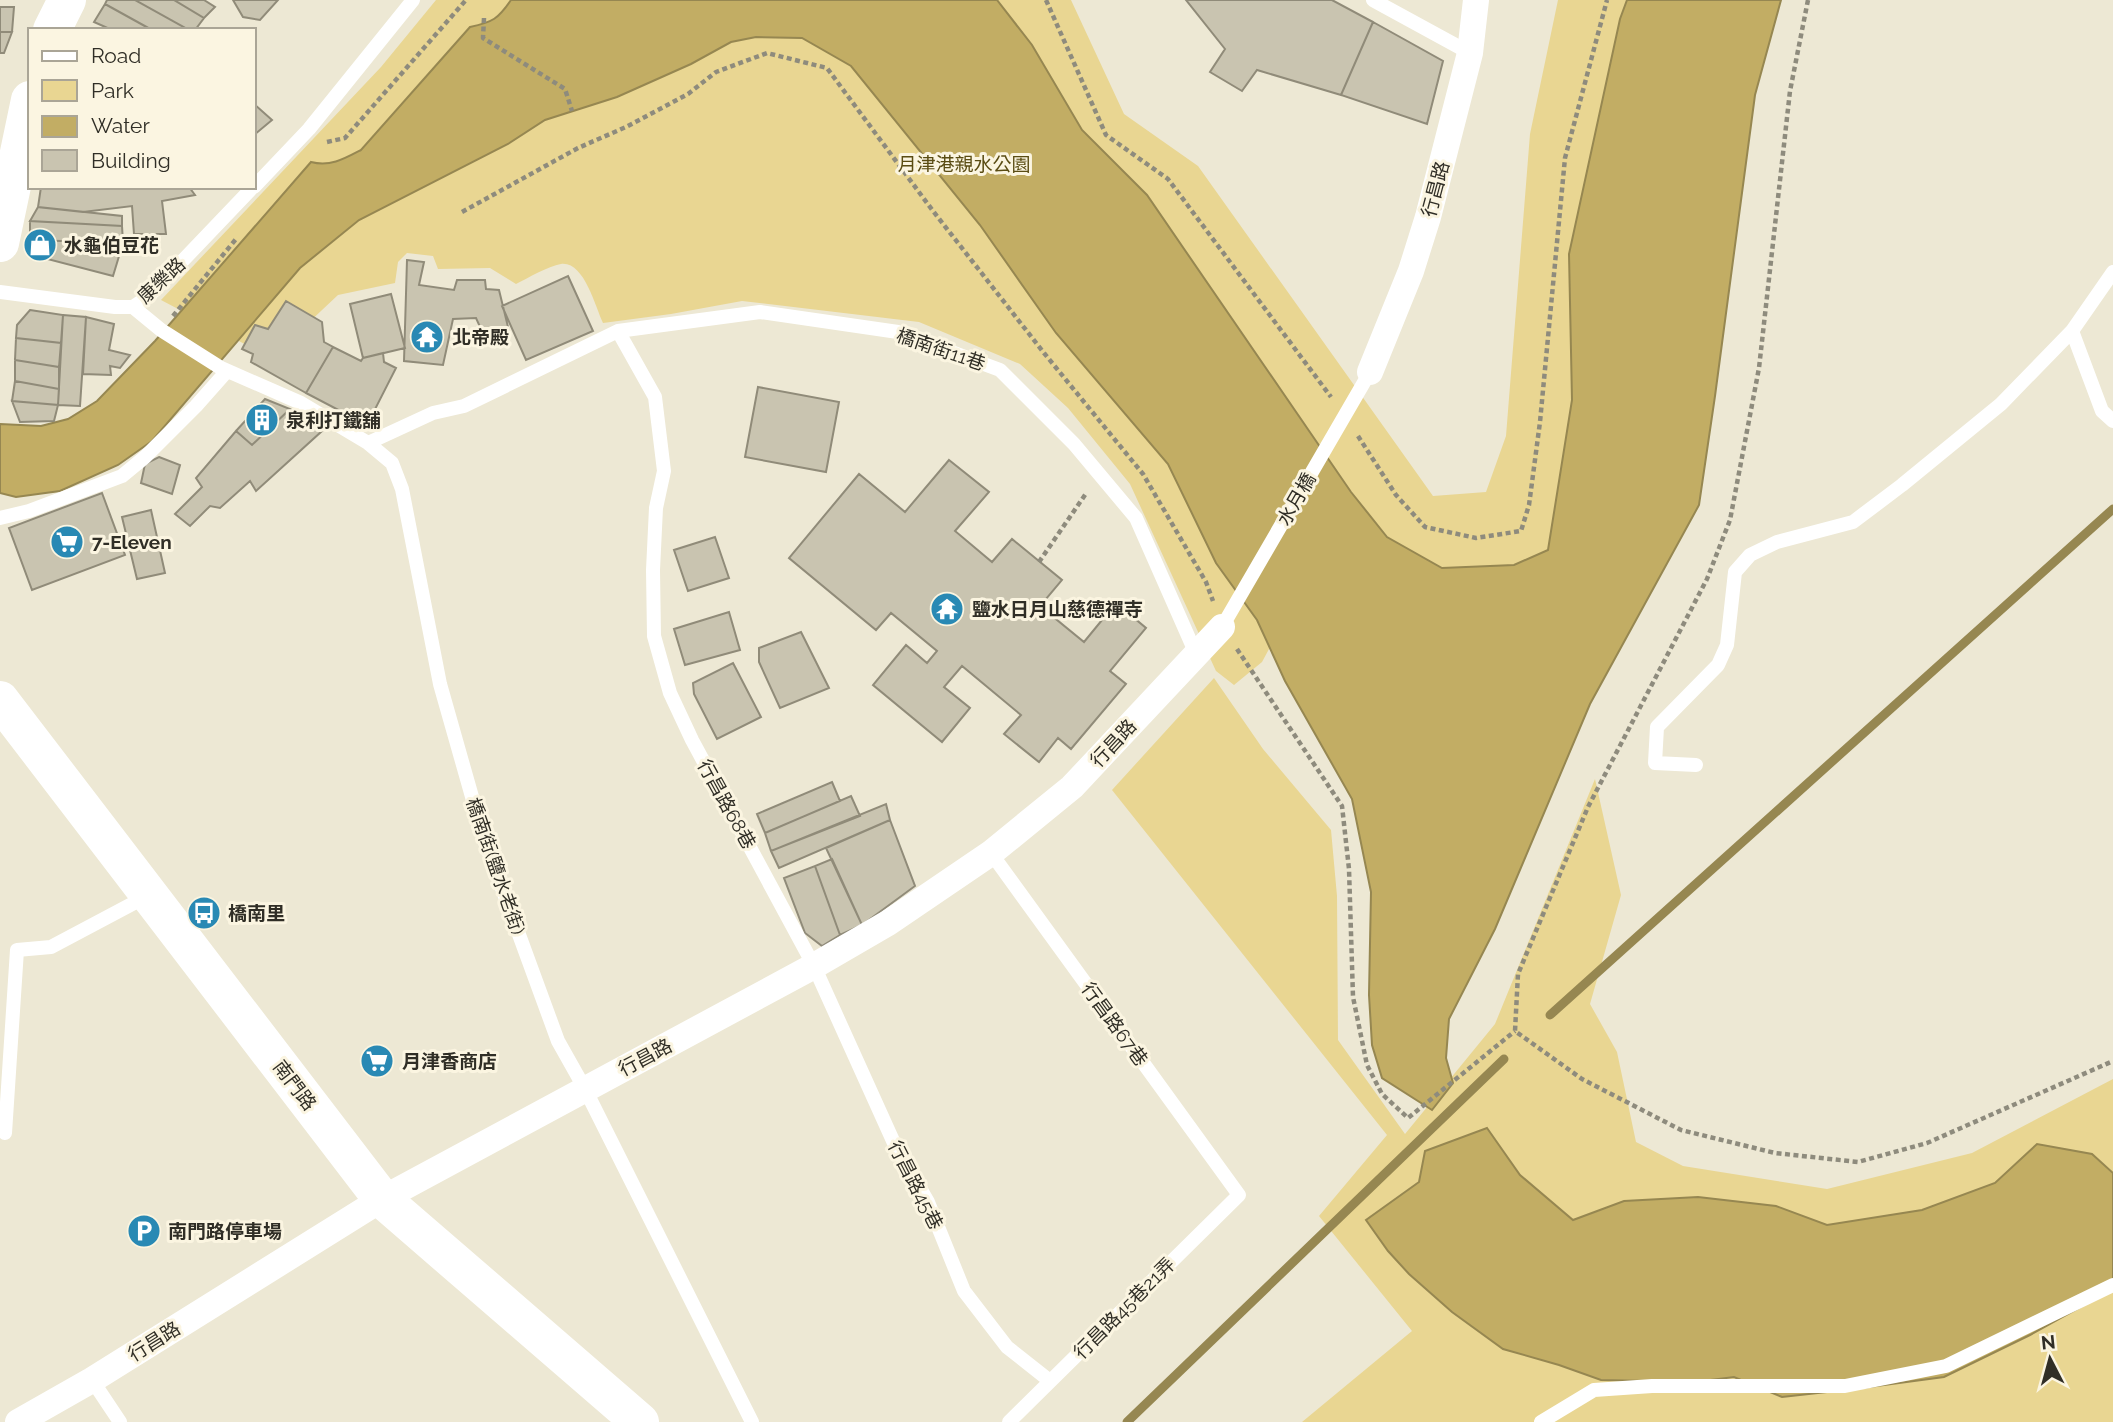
<svg xmlns="http://www.w3.org/2000/svg" width="2113" height="1422" font-family="Raleway,'Noto Sans TC',sans-serif">
<rect width="100%" height="100%" fill="#ede8d4"/>
<!-- green -->
<path fill="#e9d692" d="M436,0h635l53,114 74,52 235,330 53,-4 20,-56 24,-302 28,-134h111l-88,551 -129,33 -107,-76 -83,154 -28,23 -18,-14 -86,-187 -62,-76 -48,-44 -101,-42 -177,-21 -71,13 -68,9c-8,-17 -19,-62 -42,-59 -13,2 -33,14 -45,20l-26,-16 -52,1 -5,-13 -26,-3 -9,9 -3,21 -57,12 -67,63 -110,-58 220,-233z
M1214,678l49,71 68,81 6,66 1,144 67,94 90,-110 100,-245 26,116 -31,109 27,48 19,90 47,24 144,23 145,-36 141,-74v343h-811l110,-91 -93,-115 68,-81 -275,-345z"/>
<!-- water -->
<path fill="#c2ad64" stroke="#968751" stroke-width="2" d="M511,0h486l35,45 50,85 65,65 204,297 36,45 55,31 72,-3 34,-15 24,-150 -3,-146 51,-235 7,-19h154l-26,95 -40,301 -16,109 -109,199 -95,225 -46,90 -3,39 7,25 -21,27 -50,-32 -10,-33 -3,-50 2,-103 -19,-93 -67,-118 -28,-61 -41,-57 -48,-99 -112,-131 -76,-108 -129,-159 -49,-28 -46,-1 -25,5 -40,22 -74,33 -72,23 -37,24 -149,76 -59,48 -148,173 -34,24 -58,26 -44,6 -16,-4v-69l41,2 27,-7 29,-18 58,-60 156,-179c19,5 33,-3 50,-12l109,-123c23,-5 28,-8 41,-27z
M1487,1128l33,47 53,45 51,-19 74,-4 78,9 51,19 95,-15 73,-27 42,-39 55,10 21,19v116l-83,46 -86,42 -90,12 -72,8 -48,-20 -39,5 -94,-2 -42,-15 -56,-16 -51,-37 -43,-38 -21,-23 -22,-31 53,-38 6,-31z"/>
<g fill="none" stroke-linecap="round" stroke-linejoin="round">
<!-- stream -->
<path stroke="#968751" stroke-width="9" d="M1550,1015l563,-506
M1127,1422l377,-363"/>
</g>
<!-- building -->
<path fill="#c9c4b0" stroke="#908b79" stroke-width="2" d="M107,0h28l54,30h-37l-47,-26z
M135,0h39l30,18 -9,12h-6z
M174,0h30l11,7 -11,11z
M233,0h45l-18,20 -17,-3z
M1186,0h146l41,22 -32,73 -84,-25 -15,21 -32,-19 15,-23z
M105,4l47,26h-40l-18,-8z
M0,7h14l-2,25h-12z
M1373,22l70,39 -16,63 -86,-29z
M0,32h12l-8,21h-4z
M254,104l18,16 -18,15z
M41,187h148l6,8 -33,6 4,33h-32l-2,-28 -49,6 -45,-5z
M38,207l84,9v10l-92,-5z
M30,221l92,5 1,17 -93,-3z
M30,240l93,3 -10,33 -81,-21z
M407,260l17,2 -5,23 35,5 3,-10h28l1,9 13,1 10,41 -23,9 -10,-22 -23,1 -10,46 -39,-4z
M568,276l25,55 -67,29 -24,-54z
M391,294l14,54 -42,10 -13,-54z
M286,301l36,21 2,20 9,5 -27,46 -55,-31 2,-8 -11,-5 13,-24 13,4z
M30,310l33,5 -2,28 -45,-5 1,-13z
M63,315l23,2 -6,89 -22,-1z
M86,317l28,7 -5,26 21,5 -10,13 -10,-2 1,9 -28,-1z
M16,338l45,5 -2,24 -44,-7z
M333,347l28,14 2,-3 20,-5 1,9 12,6 -29,57 -61,-32z
M15,360l44,7v22l-44,-8z
M15,381l44,8 -1,16 -46,-4z
M758,387l81,15 -13,70 -81,-15z
M265,399l25,10 -38,36 -16,-14z
M12,401l46,4 -4,16 -34,1z
M290,409l32,22 -66,60 -6,-10 -30,27 -10,-2 -20,20 -15,-12 27,-27 -6,-9 40,-47 16,14z
M159,457l21,8 -8,29 -31,-11 4,-19z
M949,460l40,32 -34,39 37,31 20,-23 50,41 -22,26 44,36 32,-39 30,25 -36,43 16,13 -55,65 -13,-11 -19,24 -35,-28 17,-19 -59,-49 -18,21 26,21 -28,34 -69,-57 33,-40 21,18 10,-12 -46,-38 -15,17 -87,-72 70,-84 46,38z
M102,493l23,62 -93,35 -23,-62z
M151,510l14,63 -28,6 -15,-62z
M715,537l14,41 -41,13 -14,-41z
M729,612l11,38 -55,15 -11,-36z
M801,632l28,56 -49,20 -21,-46v-14z
M733,663l28,54 -44,22 -23,-45 -1,-11z
M832,782l8,19 -75,32 -8,-19z
M851,796l9,20 -89,35 -6,-18z
M886,804l4,16 -111,48 -8,-17z
M890,820l25,66 -53,39 -36,-77z
M832,859l30,66 -22,10 -25,-69z
M815,866l25,69 -18,11 -17,-13 -21,-55z"/>
<g fill="none" stroke-linecap="round" stroke-linejoin="round">
<!-- path -->
<path stroke="#8e8b7d" stroke-width="4.5" stroke-dasharray="5 3.5" stroke-linecap="butt" d="M1046,0l60,135 62,44 163,218
M1808,0l-18,91 -31,277 -29,152 -23,59 -119,228 -70,167 -3,57 67,48 99,51 94,23 83,9 69,-19 186,-82
M484,18l-1,20 82,51 7,22
M327,142l18,-4 121,-138
M462,212l116,-64 48,-21 62,-33 28,-22 51,-19 60,15 106,143 111,142 99,121 63,108 7,19
M173,316l63,-77
M1358,436l38,59 29,32 51,11 45,-7 8,-26 11,-83 25,-264 42,-158
M1039,562l48,-70
M1237,649l105,157 7,63 4,128 14,68 15,29 26,24 107,-87"/>
<!-- lane -->
<path stroke="#fff" stroke-width="14" d="M1373,0l97,53
M254,187l55,-58 104,-129
M0,292l115,15h18l16,-11 104,-109
M133,307l28,23 60,38 80,35 67,40 24,20 10,26 38,195 44,155 74,202 27,48 167,333
M618,331l37,66 9,74 -8,37 -3,62 1,66 16,57 22,47 122,226 80,177 34,59 36,89 43,56 43,34
M2072,331l30,80 11,10
M368,443l65,-30 31,-7 154,-75 142,-19 138,20 102,38 74,74 62,74 60,136
M0,518l29,-7 93,-35 23,-19 51,-51 31,-35
M1222,627l148,-255
M1696,765l-41,-2 2,-36 61,-62 9,-20 8,-73 15,-17 27,-13 76,-20 49,-37 99,-81 71,-73 41,-59
M991,853l248,342 -230,227
M5,1133l12,-183 34,-3 98,-52
M92,1380l28,42
M1541,1422l53,-32 58,-4h193l101,-20 167,-81"/>
<!-- street -->
<path stroke="#fff" stroke-width="26" d="M1370,372l41,-101 17,-54 42,-164 6,-53
M18,1422l74,-42 290,-181 432,-233 74,-43 103,-70 81,-66 150,-160"/>
<!-- secondary -->
<path stroke="#fff" stroke-width="38" d="M52,30l15,-30
M0,243l30,-143
M0,700l382,499 258,223"/>
</g>
<!-- icons -->
<defs>
<symbol id="shop-disc" viewBox="-11 -11 22 22"><circle r="9.5" fill="#2989b4" stroke="#fbf5e1"/><path d="M-5-2.5h2.3a2.7 3.5 0 0 1 5.4 0H5L5.5 6h-11ZM-1.5-2.5h3a1.5 2.3 0 0 0-3 0Z" fill="#fff"/></symbol>
<symbol id="temple-disc" viewBox="-11 -11 22 22"><circle r="9.5" fill="#2989b4" stroke="#fbf5e1"/><path d="M0-6L5-2H3V0L6.5 2.5H4V6H1.5V3h-3V6H-4V2.5H-6.5L-3 0V-2H-5Z" fill="#fff"/></symbol>
<symbol id="building-disc" viewBox="-11 -11 22 22"><circle r="9.5" fill="#2989b4" stroke="#fbf5e1"/><path d="M-4-6H4V6H1V3H-1V6H-4ZM-2.5-4.3h1.7v1.8h-1.7ZM.8-4.3h1.7v1.8H.8ZM-2.5-1h1.7V.8h-1.7ZM.8-1h1.7V.8H.8Z" fill="#fff"/></symbol>
<symbol id="supermarket-disc" viewBox="-11 -11 22 22"><circle r="9.5" fill="#2989b4" stroke="#fbf5e1"/><path d="M-6-5.5h2.5l.6 2H6L4.5 2H-2.5L-4.4-4H-6ZM-1.5 3.2a1.3 1.3 0 1 0 .1 0ZM3 3.2a1.3 1.3 0 1 0 .1 0Z" fill="#fff"/></symbol>
<symbol id="bus-disc" viewBox="-11 -11 22 22"><circle r="9.5" fill="#2989b4" stroke="#fbf5e1"/><path d="M-5-6H5V4H4V6H2V4H-2V6H-4V4H-5ZM-3.5-4V0h7V-4ZM-3.5 1.2v1.5H-2V1.2ZM2 1.2v1.5H3.5V1.2Z" fill="#fff"/></symbol>
<symbol id="parking-disc" viewBox="-11 -11 22 22"><circle r="9.5" fill="#2989b4" stroke="#fbf5e1"/><path d="M-3.5-5.5H1a3.5 3.5 0 0 1 0 7H-1V5.5H-3.5ZM-1-3.4V-.6H.8a1.4 1.4 0 0 0 0-2.8Z" fill="#fff"/></symbol>
</defs>
<g fill-rule="evenodd">
<use href="#shop-disc" x="21" y="226" width="38" height="38"/>
<use href="#temple-disc" x="408" y="318" width="38" height="38"/>
<use href="#building-disc" x="243" y="401" width="38" height="38"/>
<use href="#supermarket-disc" x="48" y="523" width="38" height="38"/>
<use href="#temple-disc" x="928" y="590" width="38" height="38"/>
<use href="#bus-disc" x="185" y="894" width="38" height="38"/>
<use href="#supermarket-disc" x="358" y="1042" width="38" height="38"/>
<use href="#parking-disc" x="125" y="1212" width="38" height="38"/>
</g>
<g text-anchor="middle" stroke-width="6" stroke-linejoin="round" paint-order="stroke">
<!-- park labels -->
<g font-size="19" fill="#5a4c13" stroke="#fbf5e1">
<text x="964" y="171">月津港親水公園</text>
</g>
<!-- street labels -->
<g font-size="19" fill="#302e26" stroke="#fbf5e1">
<text transform="translate(1435 189) rotate(-75)" y="7">行昌路</text>
<text transform="translate(161 280) rotate(-43)" y="7">康樂路</text>
<text transform="translate(941 349) rotate(19)" y="7">橋南街11巷</text>
<text transform="translate(1296 499) rotate(-60)" y="7">水月橋</text>
<text transform="translate(1113 743) rotate(-47)" y="7">行昌路</text>
<text transform="translate(727 804) rotate(61)" y="7">行昌路68巷</text>
<text transform="translate(496 866) rotate(71)" y="7">橋南街(鹽水老街)</text>
<text transform="translate(1115 1024) rotate(54)" y="7">行昌路67巷</text>
<text transform="translate(645 1057) rotate(-28)" y="7">行昌路</text>
<text transform="translate(295 1085) rotate(53)" y="7">南門路</text>
<text transform="translate(916 1185) rotate(63)" y="7">行昌路45巷</text>
<text transform="translate(1124 1308) rotate(-45)" y="7">行昌路45巷21弄</text>
<text transform="translate(154 1341) rotate(-32)" y="7">行昌路</text>
</g>
<!-- poi labels -->
<g font-size="19" font-weight="bold" fill="#302e26" stroke="#fbf5e1" text-anchor="start">
<text x="64" y="252">水龜伯豆花</text>
<text x="452" y="344">北帝殿</text>
<text x="286" y="427">泉利打鐵舖</text>
<text x="92" y="549">7-Eleven</text>
<text x="972" y="616">鹽水日月山慈德禪寺</text>
<text x="228" y="920">橋南里</text>
<text x="402" y="1068">月津香商店</text>
<text x="168" y="1238">南門路停車場</text>
</g>
</g>
<!-- legend -->
<rect x="28" y="28" width="228" height="161" fill="#fbf5e1" stroke="#aaa596" stroke-width="2"/>
<rect x="42" y="51" width="35" height="10" fill="#ffffff" stroke="#aaa596" stroke-width="2"/>
<text x="91" y="63" font-size="21" fill="#302e26">Road</text>
<rect x="42" y="80" width="35" height="21" fill="#e9d692" stroke="#aaa596" stroke-width="2"/>
<text x="91" y="98" font-size="21" fill="#302e26">Park</text>
<rect x="42" y="116" width="35" height="21" fill="#c2ad64" stroke="#aaa596" stroke-width="2"/>
<text x="91" y="133" font-size="21" fill="#302e26">Water</text>
<rect x="42" y="150" width="35" height="21" fill="#c9c4b0" stroke="#aaa596" stroke-width="2"/>
<text x="91" y="168" font-size="21" fill="#302e26">Building</text>
<!-- north arrow -->
<g transform="translate(2050 1359) rotate(354)" stroke="#fbf5e1" stroke-width="5" paint-order="stroke">
<path d="M0-5L12 26L0 18L-12 26Z" fill="#302e26"/>
<text y="-10" font-size="19" font-weight="bold" text-anchor="middle" fill="#302e26">N</text>
</g>
</svg>
